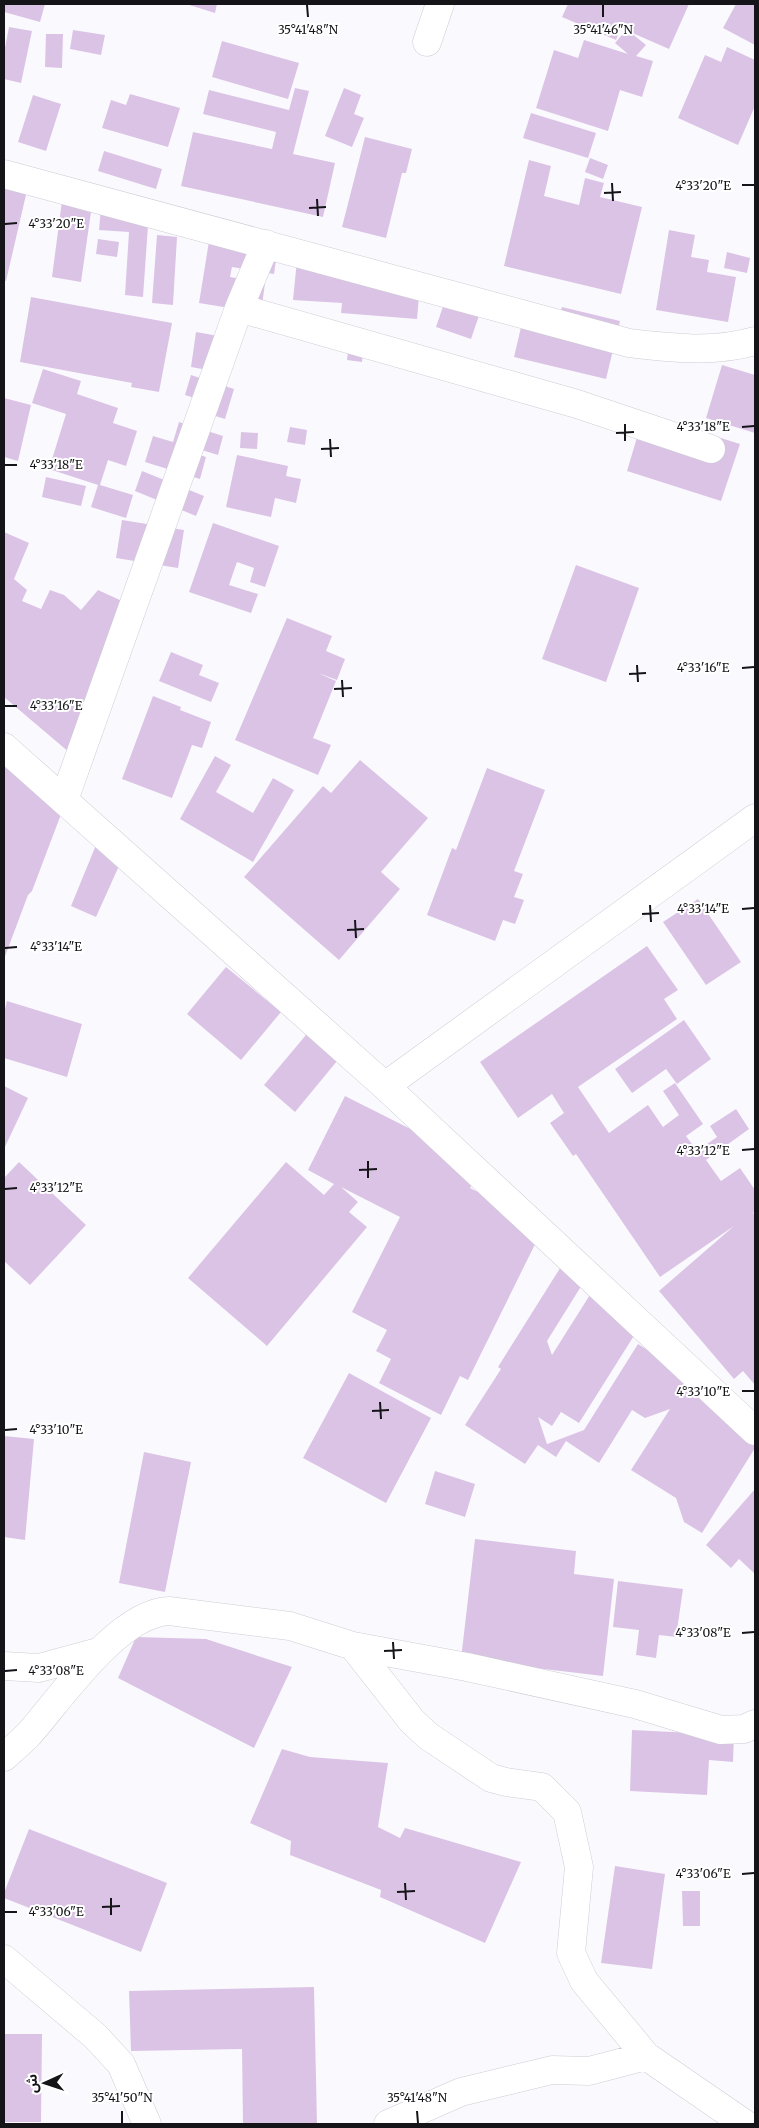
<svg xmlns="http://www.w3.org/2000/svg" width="759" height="2128" font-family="Merriweather,'Noto Sans Arabic',serif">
<rect width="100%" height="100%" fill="#fafafe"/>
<!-- building -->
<path fill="#dbc3e6" d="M4,4h41l-5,18 -36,-10z
M186,4h31l-2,9z
M568,4h121l-20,45 -39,-17 16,13 -10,11 17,5 -11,36 -22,-7 -12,41 -72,-23 18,-58 24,8 6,-18 44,14 -13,-11 11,-13 -5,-2 -5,12 -54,-23z
M736,4h19v41l-32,-17z
M9,27l23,4 -11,52 -17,-4v-26z
M73,30l32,5 -4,20 -31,-6z
M46,34h17l-1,34 -17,-1z
M222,41l77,22 -11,36 -76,-22z
M727,47l28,13v46l-17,39 -60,-27 27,-63 16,7z
M295,88l14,3 -16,63 42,9 -12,54 -142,-31 12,-54 79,17 4,-17 -73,-18 6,-24 80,20z
M344,88l17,7 -7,19 10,4 -12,29 -27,-11z
M130,94l50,14 -12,39 -66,-19 9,-28 15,5z
M33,95l28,9 -15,47 -28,-9z
M531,113l65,20 -8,25 -65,-20z
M365,137l47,12 -6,24h-4l-16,65 -44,-11z
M104,151l58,18 -6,20 -58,-18z
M590,158l18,7 -5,14 -18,-7z
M529,160l22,6 -7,30 35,9 6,-27 19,5 -4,14 42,10 -21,87 -117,-28z
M4,162l28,7 -26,112 -2,-1z
M63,193l30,5 -12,84 -29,-5z
M101,208l48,3 -6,86 -18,-2 4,-63 -30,-2z
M211,229l68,10 -5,35 -42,-7 -2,10 35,6 -4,30 -62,-10z
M669,230l26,5 -4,22 18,3 -2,12 29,5 -8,45 -72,-12z
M157,235l20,2 -4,68 -21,-2z
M98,239l21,3 -2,15 -21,-3z
M727,252l23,6 -3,15 -23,-5z
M297,260l124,13 -4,46 -76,-6 1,-10 -49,-3z
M450,286l35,12 -14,41 -35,-12z
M31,297l141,26 -13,69 -28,-5 1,-4 -112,-21z
M526,306l34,9 2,-8 58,14 -14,58 -92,-22z
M196,332l39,7 -5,35 -39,-7z
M350,335l15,2 -3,25 -15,-2z
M722,365l33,10v58l-49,-15z
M43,369l38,12 -4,13 41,14 -5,15 24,8 -11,35 -18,-6 -8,25 33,10 -7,23 -35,-11 7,-22 -49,-16 17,-55 -34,-11z
M191,375l43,14 -9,30 -19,-6 4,-10 -25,-8z
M4,398l27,7 -13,56 -14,-4z
M644,414l96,30 -19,57 -94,-30z
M179,422l44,14 -5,19 -26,-8 -2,5 16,5 -6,22 -55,-17 8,-26 20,6z
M290,427l17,3 -2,15 -18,-3z
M241,432l17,1 -1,16 -17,-1z
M237,455l51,11 -2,10 15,3 -5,24 -21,-5 -4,19 -45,-10z
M142,471l62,25 -8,20 -61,-25z
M46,477l40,9 -5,20 -39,-9z
M122,520l62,10 -6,38 -62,-10z
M213,523l66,23 -14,41 -15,-5 4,-14 -17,-6 -8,23 29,9 -7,19 -62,-21z
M4,532l25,11 -15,36 13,11 -5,11 19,8 9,-19 14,5 17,15 17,-20 24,11 -52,152 -66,-56z
M576,565l63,23 -33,94 -64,-23z
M287,618l45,18 -6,15 19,8 -8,21 -19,-7 18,8 -23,57 18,7 -13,30 -83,-35z
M171,652l32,13 -4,10 20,8 -8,19 -52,-21z
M153,696l28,11 -1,3 31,12 -9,26 -10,-3 -20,53 -50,-19z
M4,755l59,54 -31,82 -4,4 -24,64z
M215,756l16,9 -15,27 37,21 20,-35 21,12 -41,72 -73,-43z
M360,760l68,58 -47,54 19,17 -61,71 -95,-83 79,-91 8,7z
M487,768l58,22 -31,81 9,3 -9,23 10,3 -9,24 -12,-4 -8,21 -68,-26 25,-67 4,2z
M96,845l27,12 -27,60 -25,-11z
M698,899l43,63 -35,23 -43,-63z
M647,946l31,44 -14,9 13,20 -99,68 31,46 39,-28 15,22 16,-12 -16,-24 12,-8 28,41 -17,12 11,15 20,-14 -7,-11 26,-17 13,20 -43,31 15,21 19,-13 15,22v21l-2,2 2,2v170l-12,-14 -9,8 -75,-88 75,-65 -74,51 -84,-123 -3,2 -23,-33 14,-10 -12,-19 -34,24 -38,-56z
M226,967l55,45 -40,48 -54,-46z
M7,1001l75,23 -15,53 -63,-19v-45z
M684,1020l27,39 -34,25 -11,-15 -34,24 -17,-24z
M311,1029l31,26 -47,57 -31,-27z
M4,1086l24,12 -24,51z
M345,1096l137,69 -12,23 74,38 -76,154 -8,-4 -19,39 -62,-32 12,-24 -15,-8 11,-21 -35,-18 48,-95 -59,-30 17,15 -9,10 18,15 -100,119 -79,-68 98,-116 38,33 10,-11 -26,-14z
M19,1162l67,63 -56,60 -26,-24v-83z
M562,1265l23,15 -38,61 5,14 41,-65 49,33 -63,100 -18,-11 -9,14 -14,-9 9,27 37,-14 54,-86 117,74v30l-53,85 -18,-11 -8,-24 -45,-28 39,-61 -25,9 -13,-8 -33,53 -33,-22 -10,16 -18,-12 -13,19 -60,-39 36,-56 -3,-2z
M349,1373l82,45 -45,85 -83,-45z
M4,1436l30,3 -9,101 -21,-3z
M144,1452l47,10 -26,130 -46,-9z
M435,1471l40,13 -10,33 -40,-13z
M755,1489v85l-16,-15 -8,9 -25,-23z
M475,1539l101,12 -2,23 40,5 -11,97 -142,-17z
M618,1581l65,8 -7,48 -17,-2 -3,23 -20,-3 3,-25 -26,-3z
M136,1637l70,2 86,28 -38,81 -136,-70z
M632,1730l102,5 -1,27 -24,-2 -2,35 -77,-4z
M282,1749l28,8 78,6 -10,64 22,11 5,-10 116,34 -36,81 -105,-46 1,-7 -91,-35 1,-14 -41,-18z
M29,1829l138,54 -26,69 -137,-54v-5z
M615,1866l50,8 -13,95 -51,-6z
M682,1891h18v35h-17z
M314,1987l3,137h-74l-1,-75 -111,2 -2,-60z
M4,2034h38l-1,88h-37z"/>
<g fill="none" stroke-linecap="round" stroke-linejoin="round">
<defs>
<path id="street" d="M427,42l13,-38
M4,174l625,169c42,5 85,10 126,-2
M239,308l338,96 134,45
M64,800l175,-492 27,-64
M353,1646l114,21 168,37 86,26 23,-1 11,-5
M4,1666l35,2 59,-16
M4,1757c8,-7 17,-15 25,-23 32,-36 89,-121 140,-123l121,15 63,20 59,75 16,15 63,42 15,4 36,5 25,25 12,55 -8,86 13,28 62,75
M4,1959l91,77 26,28 26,60
M388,2124l73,-32 91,-22 37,1 57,-15 99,68"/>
<path id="secondary" d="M4,747l381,339 370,345
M385,1086l370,-268"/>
</defs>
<!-- street casing -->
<use href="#street" stroke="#ccccd5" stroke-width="29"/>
<!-- secondary casing -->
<use href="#secondary" stroke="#ccccd5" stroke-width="29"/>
<!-- street -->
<use href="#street" stroke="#fff" stroke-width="28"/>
<!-- secondary -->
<use href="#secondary" stroke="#fff" stroke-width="28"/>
</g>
<!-- ticks -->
<path fill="none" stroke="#151418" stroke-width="2" d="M307,5l1,12M603,5v12M612,183l1,18M742,185h12M604,193l17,-1M317,199l1,17M309,208l17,-1M5,224l12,-1M625,424v17M742,427l12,-1M616,433l18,-1M330,439l1,18M321,449l18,-1M5,465h12M637,665l1,17M742,668l12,-1M629,674l17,-1M342,680l1,17M334,689l18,-1M5,706h12M650,905l1,17M742,909l12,-1M642,914l17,-1M355,920l1,18M347,930l17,-1M5,948l12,-1M742,1150l12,-1M368,1161v17M359,1170l18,-1M5,1189l12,-1M742,1391h12M380,1402l1,17M372,1411l17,-1M5,1430l12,-1M742,1633l12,-1M393,1642l1,17M384,1651l18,-1M5,1671l12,-1M742,1874l12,-1M405,1883l1,17M397,1892l18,-1M111,1898v17M102,1907l18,-1M5,1912h12M122,2111v12M417,2111l1,12"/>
<g font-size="12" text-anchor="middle" fill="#151418" stroke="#fff" stroke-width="4" stroke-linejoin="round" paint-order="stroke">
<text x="308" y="34">35°41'48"N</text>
<text x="603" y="34">35°41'46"N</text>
<text x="703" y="190">4°33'20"E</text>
<text x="56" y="228">4°33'20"E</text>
<text x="703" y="431">4°33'18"E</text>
<text x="56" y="469">4°33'18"E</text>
<text x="703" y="672">4°33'16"E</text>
<text x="56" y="710">4°33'16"E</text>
<text x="703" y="913">4°33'14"E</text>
<text x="56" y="951">4°33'14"E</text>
<text x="703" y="1155">4°33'12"E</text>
<text x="56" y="1192">4°33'12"E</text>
<text x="703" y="1396">4°33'10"E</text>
<text x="56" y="1434">4°33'10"E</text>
<text x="703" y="1637">4°33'08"E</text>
<text x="56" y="1675">4°33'08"E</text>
<text x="703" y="1878">4°33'06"E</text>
<text x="56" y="1916">4°33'06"E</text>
<text x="122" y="2102">35°41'50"N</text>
<text x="417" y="2102">35°41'48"N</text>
</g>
<!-- border -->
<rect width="759" height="2128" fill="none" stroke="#151418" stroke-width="10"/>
<!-- north arrow -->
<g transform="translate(45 2083) rotate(267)" stroke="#ffffff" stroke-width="4" paint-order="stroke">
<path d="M0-4L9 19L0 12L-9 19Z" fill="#151418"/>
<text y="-8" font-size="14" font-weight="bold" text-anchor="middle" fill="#151418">ش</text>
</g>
</svg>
